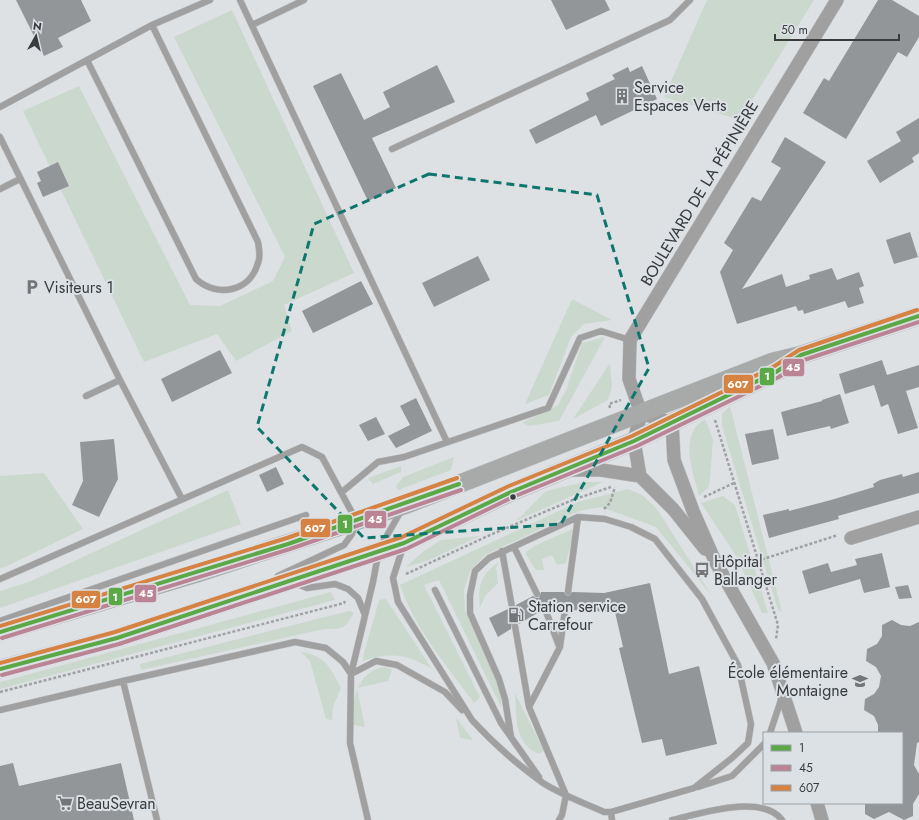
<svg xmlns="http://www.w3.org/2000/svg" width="919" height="820" font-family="Jost,sans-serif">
<rect width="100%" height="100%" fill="#dee1e4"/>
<!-- green -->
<path fill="#cad8ce" d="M707,0h107l-74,120 -76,-23z
M232,10l122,263 -70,32 8,26 -56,30 -19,-27 -73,28 -121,-251 56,-25 111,219 30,1 53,-25 12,-24 -111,-220z
M572,299l40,21 -28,4 -13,13 -22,58 -24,9z
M605,337l-46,84 -30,5 -7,-3 36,-18 8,-15 16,-47z
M610,363l2,24 -4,13 -35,19z
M730,406l52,206 -4,-2 -56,-184v-12z
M705,419l8,20 -2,27 -2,21 -10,9c-6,-24 -21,-62 6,-77z
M454,457l-3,13 -53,20 -2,-4 7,-9z
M401,466v6l-28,12 -5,-6z
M44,473l39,56 -78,38 -5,1v-92z
M584,482h19l-87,39 30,-30z
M628,489l14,6 15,14 55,87 -56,-69 -55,-20 -22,4 -94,44 -15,16 -6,19 1,21 34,68 3,12 -1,16 -62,-127 -15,5 56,112 -6,6c-27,-37 -59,-74 -74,-118l178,-83z
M228,490l13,34 -241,84v-17l29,-9z
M723,496l12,9 33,108h-6l-25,-56 -36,-54z
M577,527l-6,16 -5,20 -9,2 -5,-10 -10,4 2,11h-8l-11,-17 9,-7z
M480,536l-53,25 -21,6 18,-16 17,-11z
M499,562l-3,6 2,15 -13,13 -5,12c-2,-23 0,-33 19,-46z
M331,592l4,8 -335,89v-7z
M386,599l46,70c-26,-15 -41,-17 -70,-8l17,-61z
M349,611l5,1c-8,17 -11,17 -30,17l-183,41 -1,-6z
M301,652c25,4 29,15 40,36l-8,19 -1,13 -6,-1 -16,-58z
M385,667l7,3 -4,11 -31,7 8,39 -15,-3c4,-24 6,-53 35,-57z
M515,693l29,58 -5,3c-26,-11 -22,-37 -24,-61z
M456,718l17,22 -13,-2z"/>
<!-- building -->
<path fill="#939698" d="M16,0h65l10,21 -33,17 5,9 -19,9z
M551,0h54l5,10 -44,20z
M878,0h14l27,16v21l-12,20 -9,-5 -52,87 -43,-26 21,-35 5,3z
M437,65l18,37 -83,36 24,50 -28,13 -55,-115 28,-13 23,47 26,-13 -7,-15z
M642,66l15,33 -56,27 -5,-11 -60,29 -7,-14 60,-30 -3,-7 29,-14 -3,-4 16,-8 2,5z
M919,118v35l-7,5 2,4 -34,21 -13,-22 34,-20 -5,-9z
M785,137l41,25 -84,127 40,-15 4,13 24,-8 -1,-4 23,-7 5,12 22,-8 5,14 -5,2 5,15 -16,5 -3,-7 -41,13 -1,-4 -5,1 -2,-5 -59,18 -17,-52 13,-22 -9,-7 28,-46 9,4 20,-33 -10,-6z
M58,162l11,24 -26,11 -6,-14 4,-2 -4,-9z
M910,232l8,25 -24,7 -8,-24z
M478,256l12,24 -56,27 -12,-24z
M361,281l12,23 -60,29 -11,-22z
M220,350l12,23 -60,29 -11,-23z
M882,360l5,15 32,-10v22l-13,4 12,37 -20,6 -10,-30 -7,3 -7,-22 -29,9 -6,-20z
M840,394l9,29 -18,6 -1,-3 -43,10 -6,-24 41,-11v-1z
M416,398l16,33 -36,17 -8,-12 22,-11 -10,-19z
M376,417l9,17 -17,7 -9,-16z
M773,429l6,30 -27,6 -7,-31z
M114,439l4,40 -19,38 -27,-12 11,-24 -3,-39z
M276,467l8,17 -17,8 -8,-17z
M919,472v21l-81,23 1,3 -70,19 -6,-23 26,-6v2l42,-11 43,-13 -1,-3 7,-4 22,-6 1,3z
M882,553l8,34 -26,6 -4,-14 -51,15 -7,-23 26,-8 3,9 26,-7 -2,-6z
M650,583l19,91 30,-8 18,78 -51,12 -4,-17 -20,4 -23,-95 4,-1 -8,-35 -46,-2 -4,-4 -4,3h-11l-2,-4h-4l-3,3v3l-22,13 -3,-2h-4l-1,7 -13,8 -9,-19 19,-9 3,2h4l1,-6 17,-9 3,2h3l2,-6h23l4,4 4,-4 32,1z
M908,585l4,13 -13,1 -4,-12z
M892,620l9,5 9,1 9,-4v120l-2,1 -3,22 5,9v20l-6,10v12l-9,4 -15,-8 -15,7 -9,-5v-11h37v-70h-24v-8l-4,-9 -10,-6 1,-11 9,-5 5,-7 2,-11 -5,-9 -10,-6 1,-12 10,-5 5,-8v-11z
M13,763l6,23 102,-23 13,57h-134v-54z"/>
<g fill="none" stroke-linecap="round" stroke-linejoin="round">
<defs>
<path id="service" d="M240,0l207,442
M252,25l52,-25
M87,60l109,219c21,19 54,13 62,-16 3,-7 1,-14 0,-21l-106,-217
M0,107l152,-82 58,-25
M0,137l120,243 62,119
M392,149l278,-129 20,-20
M0,189l20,-10
M86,396l34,-16
M342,492l36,-30 26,-5 144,-49 32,-70 21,-7 29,9
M381,546l20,-35
M403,547l-10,31 5,24 74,118c21,23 46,45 71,63 19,12 41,20 61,29h7l83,-24 38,-30 16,-15 3,-19 -13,-59 -36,-66 -47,-60 -24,-12 -26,-8 -27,-2 -89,41 -14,13 -5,24v18l29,66 6,20 6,38
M514,547l23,47
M502,551l10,56
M0,579l302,-132 20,10 34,63 -4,14 -8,11 -66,31
M295,583l12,5 28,-4 13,5 10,9 7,17
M435,590l66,133 38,54
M568,592l10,-75
M545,609l14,37
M0,621l306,-106
M515,626l14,81
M0,710l123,-29
M770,733l12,-36
M698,787l34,-11 32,-32
M611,812l1,8
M157,820l-34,-139 172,-39 31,6 17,14 8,12 25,-13 21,4 48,27 17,18
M368,820l-18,-77 1,-69 22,-92 5,-27
M559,820l3,-5 4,-20 -37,-88 31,-60 5,-37
M672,820c27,-6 90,-27 110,0"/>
<path id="minor" d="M641,413l-12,-34 1,-39 207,-340
M641,413l31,10 2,37 19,51 22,50 58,102 23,70
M641,413l-7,28 6,35 33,33 32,40
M569,470h32l39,6
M851,538l68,-21
M817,803l5,17"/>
<path id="secondary" d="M0,632l198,-59 207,-68 367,-143 29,-7 118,-39
M0,669l117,-31 287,-95 107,-51 123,-51 142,-69 10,-6"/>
</defs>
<!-- service casing -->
<use href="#service" stroke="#babcbe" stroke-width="7"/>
<!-- minor casing -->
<use href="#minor" stroke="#babcbe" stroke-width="14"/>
<!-- secondary casing -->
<use href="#secondary" stroke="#babcbe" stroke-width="19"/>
<!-- path -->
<path stroke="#a0a1a3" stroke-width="2.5" stroke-dasharray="3 2" stroke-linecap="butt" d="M610,408l-1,-4 12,-4
M715,420l63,205 -2,14
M704,497l30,-14
M604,509l6,-6 5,-16
M757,561l81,-26
M406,574l84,-39 85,-36 36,-12
M0,692l344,-89 1,-2"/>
<!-- service -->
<use href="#service" stroke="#a0a0a0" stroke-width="6"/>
<!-- minor -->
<use href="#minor" stroke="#a0a0a0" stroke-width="13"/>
<!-- secondary -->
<use href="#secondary" stroke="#a8aaaa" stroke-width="18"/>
<defs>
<path id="bus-1" d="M0,632l288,-88 171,-60
M0,669l117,-31 287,-95 107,-51 123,-51 142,-69 25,-17 118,-39"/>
<path id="bus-2" d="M2,638l288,-89 171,-59
M2,675l117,-31 287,-95 107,-52 124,-51 142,-69 25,-17 115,-38"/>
<path id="bus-3" d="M0,626l287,-88 170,-60
M0,663l115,-31 287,-95 107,-51 123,-50 141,-69 26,-17 118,-40"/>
</defs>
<!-- bus-1 casing -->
<use href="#bus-1" stroke="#dce1e6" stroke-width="7"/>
<!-- bus-2 casing -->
<use href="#bus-2" stroke="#dce1e6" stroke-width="7"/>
<!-- bus-3 casing -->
<use href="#bus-3" stroke="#dce1e6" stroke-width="7"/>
<!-- bus-1 -->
<use href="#bus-1" stroke="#5aa846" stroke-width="4"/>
<!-- bus-2 -->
<use href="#bus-2" stroke="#bb8494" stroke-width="4"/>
<!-- bus-3 -->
<use href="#bus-3" stroke="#d68242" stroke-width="4"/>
</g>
<!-- marked area -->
<path fill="none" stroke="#0f766e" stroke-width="3" stroke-dasharray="8 5" stroke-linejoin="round" d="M429,174l168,21 52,173 -88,156 -197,14 -107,-111 57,-203z"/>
<!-- icons -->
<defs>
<symbol id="building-bare" viewBox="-9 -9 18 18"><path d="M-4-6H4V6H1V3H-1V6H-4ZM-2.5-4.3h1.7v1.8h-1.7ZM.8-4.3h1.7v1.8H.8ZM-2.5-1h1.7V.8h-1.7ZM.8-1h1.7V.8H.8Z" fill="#737577" stroke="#dce1e6" stroke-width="2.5" paint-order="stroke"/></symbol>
<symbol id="parking-bare" viewBox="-9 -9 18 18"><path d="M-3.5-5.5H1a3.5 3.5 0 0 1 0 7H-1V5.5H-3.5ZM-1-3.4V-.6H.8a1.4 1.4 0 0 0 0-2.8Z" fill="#737577" stroke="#dce1e6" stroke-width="2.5" paint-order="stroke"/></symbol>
<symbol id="bus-bare" viewBox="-9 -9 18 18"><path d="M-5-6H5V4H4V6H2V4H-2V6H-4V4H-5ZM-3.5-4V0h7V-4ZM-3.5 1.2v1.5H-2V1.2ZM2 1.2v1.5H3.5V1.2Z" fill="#737577" stroke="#dce1e6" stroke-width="2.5" paint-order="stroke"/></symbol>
<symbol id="fuel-bare" viewBox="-9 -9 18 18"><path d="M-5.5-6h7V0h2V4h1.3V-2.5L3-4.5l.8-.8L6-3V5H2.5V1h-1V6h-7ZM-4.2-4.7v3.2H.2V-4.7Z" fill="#737577" stroke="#dce1e6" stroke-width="2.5" paint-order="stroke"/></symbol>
<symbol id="school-bare" viewBox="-9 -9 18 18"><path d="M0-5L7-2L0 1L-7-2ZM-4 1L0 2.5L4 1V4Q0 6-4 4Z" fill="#737577" stroke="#dce1e6" stroke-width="2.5" paint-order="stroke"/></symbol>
<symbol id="supermarket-bare" viewBox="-9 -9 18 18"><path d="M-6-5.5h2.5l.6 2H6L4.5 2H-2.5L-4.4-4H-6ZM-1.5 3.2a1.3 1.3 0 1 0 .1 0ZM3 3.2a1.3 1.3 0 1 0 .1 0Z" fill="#737577" stroke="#dce1e6" stroke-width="2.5" paint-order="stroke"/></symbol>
</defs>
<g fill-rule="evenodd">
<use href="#building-bare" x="611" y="85" width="22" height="22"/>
<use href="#parking-bare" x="21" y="276" width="22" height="22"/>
<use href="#bus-bare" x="691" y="559" width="22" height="22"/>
<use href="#fuel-bare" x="505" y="604" width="22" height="22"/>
<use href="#school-bare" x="849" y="670" width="22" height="22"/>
<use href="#supermarket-bare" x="54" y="792" width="22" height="22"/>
</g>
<!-- markers -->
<circle fill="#393b3d" stroke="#dce1e6" stroke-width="1.5" cx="513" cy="497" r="3.5"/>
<g text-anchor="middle" stroke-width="4" stroke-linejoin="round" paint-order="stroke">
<!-- poi labels -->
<g font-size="16" fill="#393b3d" stroke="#dce1e6" text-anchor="start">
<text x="634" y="93">Service<tspan x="634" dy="18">Espaces Verts</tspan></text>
<text x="44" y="293">Visiteurs 1</text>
<text x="714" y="567">Hôpital<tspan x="714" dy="18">Ballanger</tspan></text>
<text x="528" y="612">Station service<tspan x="528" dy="18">Carrefour</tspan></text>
<text x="848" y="678" text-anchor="end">École élémentaire<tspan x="848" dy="18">Montaigne</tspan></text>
<text x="77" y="809">BeauSevran</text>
</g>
<!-- street labels -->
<g font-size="16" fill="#393b3d" stroke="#dce1e6">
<text transform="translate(699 193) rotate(-59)" y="6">BOULEVARD DE LA PÉPINIÈRE</text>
</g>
</g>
<g stroke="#dce1e6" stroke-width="1.5">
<rect x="782" y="358" width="23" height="19" rx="4" fill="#bb8494"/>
<rect x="759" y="367" width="16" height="19" rx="4" fill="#5aa846"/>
<rect x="723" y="374" width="31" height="20" rx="4" fill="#d68242"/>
<rect x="364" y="510" width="23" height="19" rx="4" fill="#bb8494"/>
<rect x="337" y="514" width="16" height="20" rx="4" fill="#5aa846"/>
<rect x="300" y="518" width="31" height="20" rx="4" fill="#d68242"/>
<rect x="134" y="584" width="23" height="19" rx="4" fill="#bb8494"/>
<rect x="108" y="587" width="15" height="19" rx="4" fill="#5aa846"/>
<rect x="71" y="590" width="30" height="19" rx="4" fill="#d68242"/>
</g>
<g font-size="11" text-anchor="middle" font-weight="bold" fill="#fff">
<text x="793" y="371">45</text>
<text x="767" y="380">1</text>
<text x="738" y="388">607</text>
<text x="375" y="523">45</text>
<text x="345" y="528">1</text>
<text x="315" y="532">607</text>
<text x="146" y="597">45</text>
<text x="115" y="601">1</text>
<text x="86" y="603">607</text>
</g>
<!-- legend -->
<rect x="763" y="732" width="140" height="72" fill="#dce1e6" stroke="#9b9fa2"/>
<rect x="771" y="745" width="20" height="6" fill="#5aa846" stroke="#9b9fa2"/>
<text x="799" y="752" font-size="12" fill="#393b3d">1</text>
<rect x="771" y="765" width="20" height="6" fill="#bb8494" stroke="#9b9fa2"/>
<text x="799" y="772" font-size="12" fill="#393b3d">45</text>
<rect x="771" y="785" width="20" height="6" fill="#d68242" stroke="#9b9fa2"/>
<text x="799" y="792" font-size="12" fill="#393b3d">607</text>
<!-- north arrow -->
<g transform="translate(36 36) rotate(8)" stroke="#dce1e6" stroke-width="3" paint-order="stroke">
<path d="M0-3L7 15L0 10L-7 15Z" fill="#393b3d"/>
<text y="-6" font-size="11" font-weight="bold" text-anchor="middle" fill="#393b3d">N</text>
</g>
<!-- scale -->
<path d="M775 34v6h124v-6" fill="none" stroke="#393b3d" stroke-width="2"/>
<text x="781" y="34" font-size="12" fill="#393b3d" stroke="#dce1e6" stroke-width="3" paint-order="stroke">50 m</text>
</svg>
